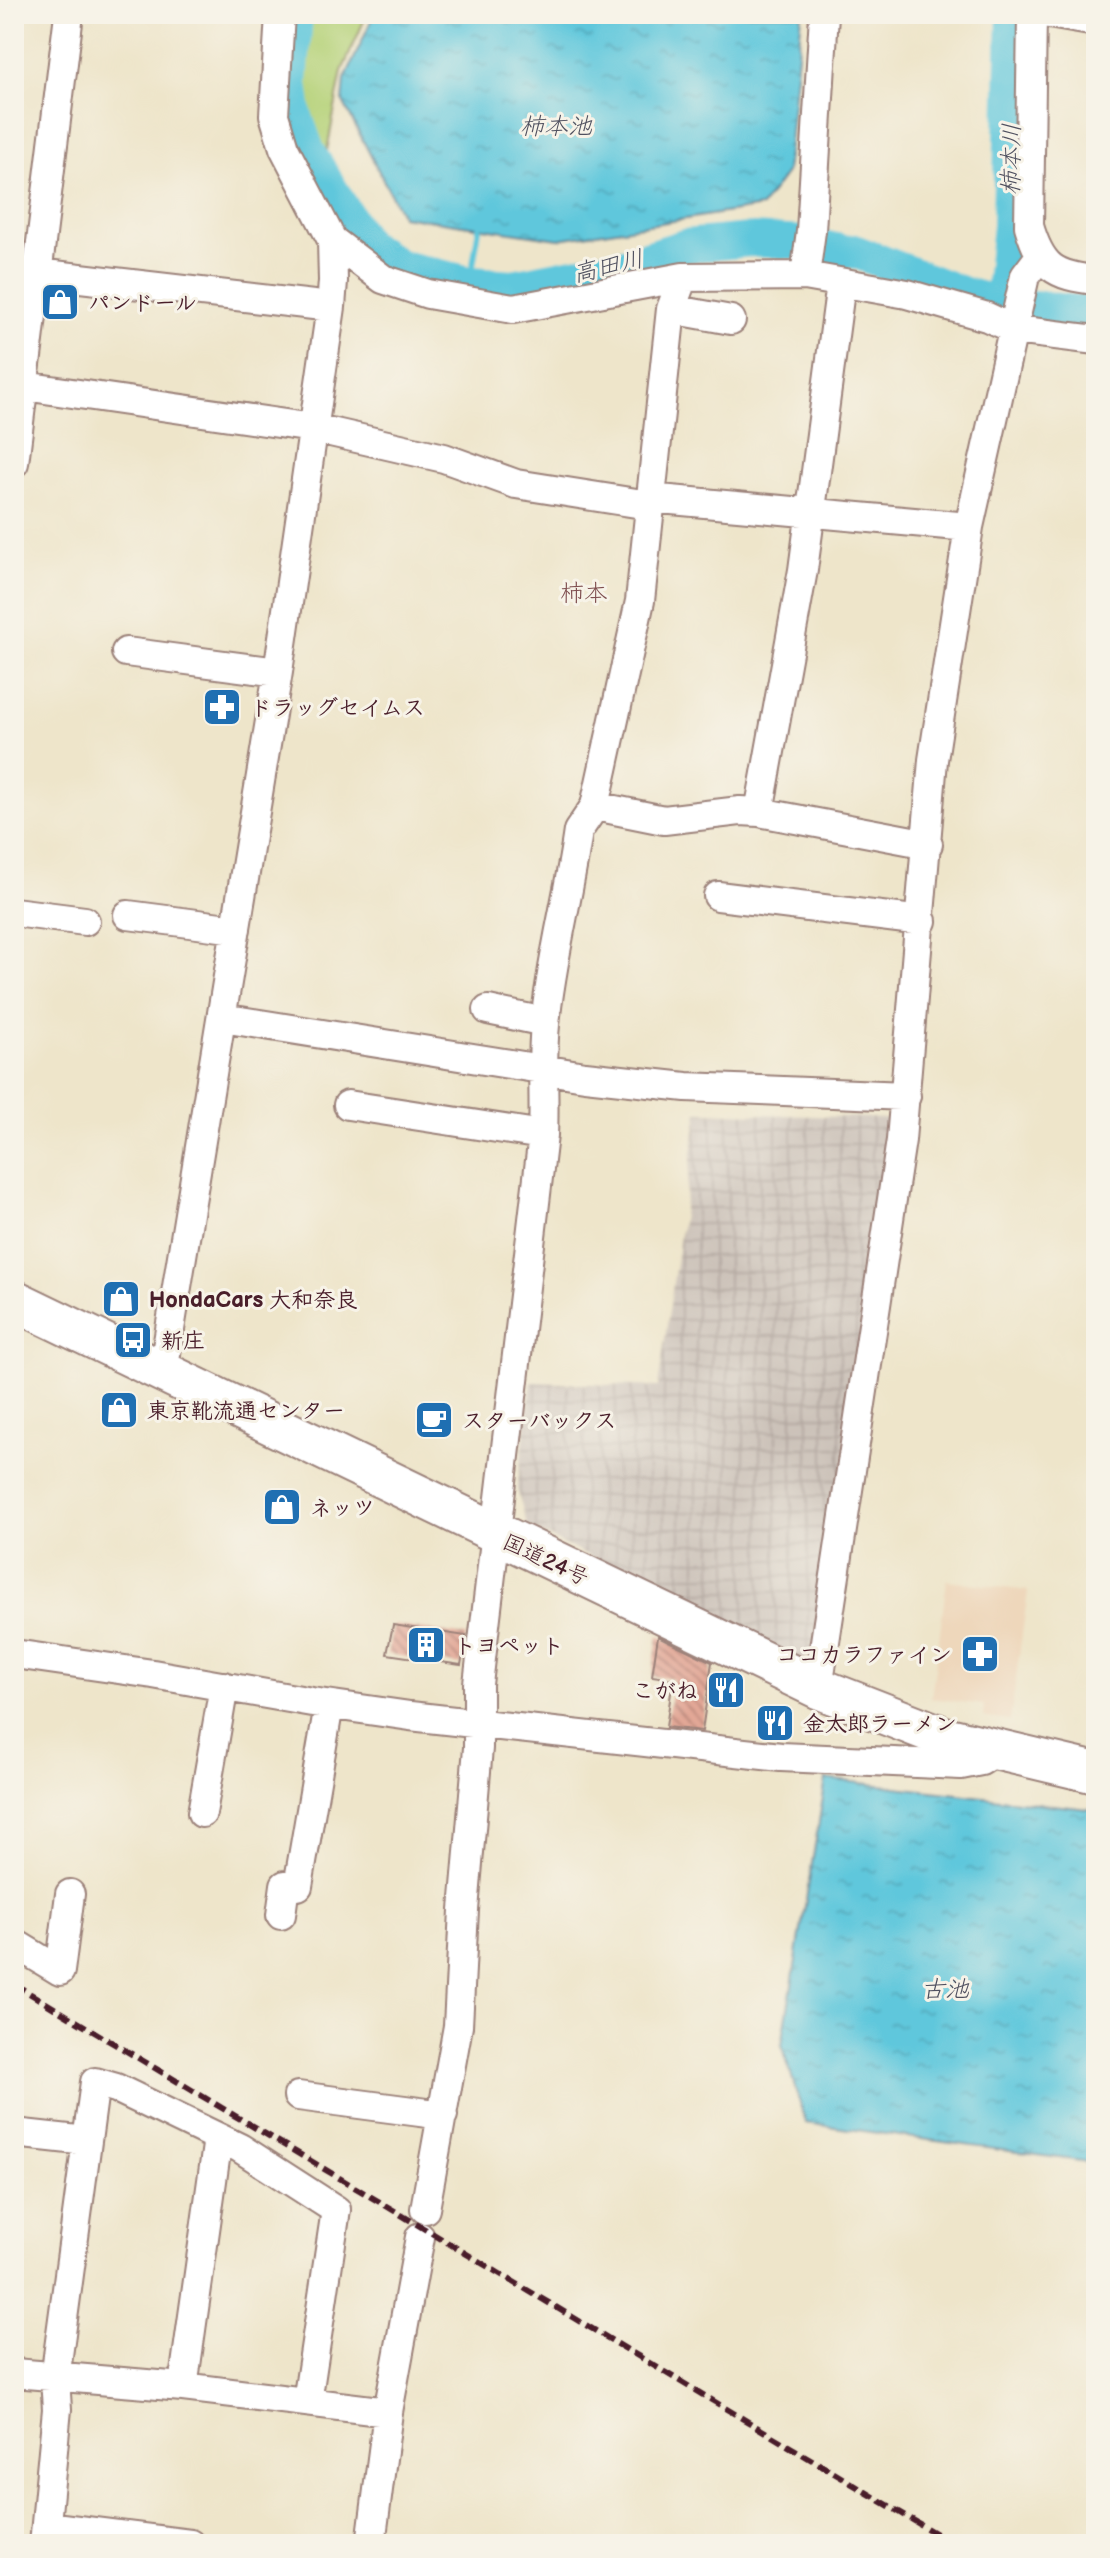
<svg xmlns="http://www.w3.org/2000/svg" width="1110" height="2558" font-family="'Balsamiq Sans','Klee One',sans-serif">
<defs>
<pattern id="industrial-grid" width="8" height="8" patternUnits="userSpaceOnUse" patternTransform="scale(2)"><rect width="8" height="8" fill="#ccc2b9"/><path d="M0 4h8M4 0v8" fill="none" stroke="#b1a69f"/></pattern>
<pattern id="water-ripples" width="26" height="14" patternUnits="userSpaceOnUse" patternTransform="scale(2)"><rect width="26" height="14" fill="#5fc7dc"/><path d="M2 4q2-2 4 0t4 0M15 11q2-2 4 0t4 0" fill="none" stroke="#54aabd"/></pattern>
<pattern id="building-back-hatch" width="6" height="6" patternUnits="userSpaceOnUse" patternTransform="scale(2)"><rect width="6" height="6" fill="#e2a796"/><path d="M-1 5l2 2M0 0l6 6M5-1l2 2" fill="none" stroke="#b9877b"/></pattern>
</defs>
<rect width="100%" height="100%" fill="#f7f3e8"/>
<filter id="ink" filterUnits="userSpaceOnUse"><feTurbulence type="fractalNoise" baseFrequency=".0125" numOctaves="2"/><feDisplacementMap in="SourceGraphic" scale="16" xChannelSelector="R" yChannelSelector="G"/><feConvolveMatrix kernelMatrix="1 2 1 2 8 2 1 2 1" color-interpolation-filters="sRGB"/></filter>
<filter id="wash" filterUnits="userSpaceOnUse"><feTurbulence type="fractalNoise" baseFrequency=".006" numOctaves="4" result="noise"/><feDisplacementMap in="SourceGraphic" scale="32" xChannelSelector="R" yChannelSelector="G"/><feGaussianBlur stdDeviation="1.8" result="paint"/><feColorMatrix in="noise" values="0 0 0 0 0 0 0 0 0 0 0 0 0 0 0 0 0 1.4 0 .05"/><feComposite in="paint" operator="in"/></filter>
<g filter="url(#wash)">
<rect width="100%" height="100%" fill="#eee5ca"/>
<!-- built -->
<path fill="#eed7bb" d="M947,1580l81,11 -18,130 -27,-4 1,-12 -53,-7z"/>
<!-- industrial -->
<path fill="url(#industrial-grid)" d="M698,1112l199,7 -80,534 -15,7 -274,-133 -11,-38 15,-107 126,5z"/>
<!-- green -->
<path fill="#b5d278" stroke="#807852" stroke-width="2" d="M301,14h66l-25,57 -17,90c-37,-40 -26,-97 -24,-147z"/>
<!-- water -->
<path fill="url(#water-ripples)" stroke="#547384" stroke-width="2" d="M374,14h428l-16,159 -25,34 -202,32 -157,-23 -59,-114 2,-23z
M826,1779l270,31v353l-290,-40 -24,-78z"/>
<g fill="none" stroke-linecap="round" stroke-linejoin="round">
<!-- stream -->
<path stroke="#5fc7dc" stroke-width="6" d="M470,283l9,-55"/>
<!-- river -->
<path stroke="#5fc7dc" stroke-width="34" d="M296,14l-5,69 4,31 13,37 57,94 36,22 69,16 43,3 118,-23 54,-17 65,-6 54,3 42,9 8,-1 110,43 37,10 95,10
M1001,304l8,-78 5,-212"/>
</g>
<g id="blocks">
<!-- building -->
<path fill="url(#building-back-hatch)" d="M393,1625l73,11 -5,29 -74,-11z
M658,1636l54,26 -10,69 -36,-4 7,-48 -21,-3z"/>
</g>
</g>
<g filter="url(#ink)">
<use href="#blocks" fill-opacity="0" stroke="#9c827a" stroke-width="2"/>
<g fill="none" stroke-linecap="round" stroke-linejoin="round">
<defs>
<path id="minor" d="M280,14l-6,101 10,33 48,92 51,39 45,15 85,15 170,-32 122,-1 102,18 80,23 28,13 81,10
M1032,14l-3,212c12,41 25,50 67,54
M1049,14l47,8
M37,273l294,34
M805,276l6,-45 13,-217
M671,309l60,11
M24,386l289,42 131,30 72,26 133,21
M14,463l55,-449
M649,498l320,29
M126,652l152,20
M595,806l69,14 76,-9 19,1 169,32
M759,812l44,-242 38,-287
M718,896l204,25
M14,912l71,9
M128,915l108,14
M488,1010l57,12
M222,1018l363,58 101,11 220,9
M348,1105l195,30
M163,1372l115,-700 53,-365 2,-26 -1,-41
M14,1654l139,20 159,28 98,14 371,41 180,8 20,-4 17,-11
M818,1688l83,-548 32,-380 36,-233 56,-251 15,-20
M202,1813l22,-127
M281,1915l4,-30 13,1 31,-181
M14,1943l46,28 10,-77
M298,2096l145,19
M14,2133l73,8
M425,2209l33,-183 6,-116 14,-162v-64l65,-549c2,-37 -2,-74 2,-110 6,-65 24,-129 33,-194l17,-25 45,-205 31,-292 12,-32
M14,2373l169,14 205,25
M183,2387l35,-249
M46,2526l144,18
M44,2544l13,-135 -2,-31 40,-296 21,6 124,60 96,62 -29,192
M371,2544l17,-132 32,-175"/>
<path id="highway" d="M14,1300l804,388 126,49 152,36"/>
</defs>
<!-- minor casing -->
<use href="#minor" stroke="#9c827a" stroke-width="32"/>
<!-- highway casing -->
<use href="#highway" stroke="#9c827a" stroke-width="44"/>
<!-- minor -->
<use href="#minor" stroke="#fff" stroke-width="28"/>
<!-- highway -->
<use href="#highway" stroke="#fff" stroke-width="40"/>
<!-- rail -->
<path stroke="#4a1f2b" stroke-width="6" stroke-dasharray="12 6" stroke-linecap="butt" d="M14,1984l939,560"/>
</g>
</g>
<!-- icons -->
<defs>
<symbol id="shop-square" viewBox="-11 -11 22 22"><rect x="-9" y="-9" width="18" height="18" rx="4" fill="#1f6fb2" stroke="#f7f3e8"/><path d="M-5-2.5h2.3a2.7 3.5 0 0 1 5.4 0H5L5.5 6h-11ZM-1.5-2.5h3a1.5 2.3 0 0 0-3 0Z" fill="#fff"/></symbol>
<symbol id="pharmacy-square" viewBox="-11 -11 22 22"><rect x="-9" y="-9" width="18" height="18" rx="4" fill="#1f6fb2" stroke="#f7f3e8"/><path d="M-2-6h4v4h4v4h-4v4h-4v-4h-4v-4h4Z" fill="#fff"/></symbol>
<symbol id="bus-square" viewBox="-11 -11 22 22"><rect x="-9" y="-9" width="18" height="18" rx="4" fill="#1f6fb2" stroke="#f7f3e8"/><path d="M-5-6H5V4H4V6H2V4H-2V6H-4V4H-5ZM-3.5-4V0h7V-4ZM-3.5 1.2v1.5H-2V1.2ZM2 1.2v1.5H3.5V1.2Z" fill="#fff"/></symbol>
<symbol id="cafe-square" viewBox="-11 -11 22 22"><rect x="-9" y="-9" width="18" height="18" rx="4" fill="#1f6fb2" stroke="#f7f3e8"/><path d="M-5.5-4.5H6V0H3Q3 3.5 0 3.5H-2.5Q-5.5 3.5-5.5 0ZM3-3.2v2h1.7v-2ZM-6 4.5H4V6H-6Z" fill="#fff"/></symbol>
<symbol id="building-square" viewBox="-11 -11 22 22"><rect x="-9" y="-9" width="18" height="18" rx="4" fill="#1f6fb2" stroke="#f7f3e8"/><path d="M-4-6H4V6H1V3H-1V6H-4ZM-2.5-4.3h1.7v1.8h-1.7ZM.8-4.3h1.7v1.8H.8ZM-2.5-1h1.7V.8h-1.7ZM.8-1h1.7V.8H.8Z" fill="#fff"/></symbol>
<symbol id="restaurant-square" viewBox="-11 -11 22 22"><rect x="-9" y="-9" width="18" height="18" rx="4" fill="#1f6fb2" stroke="#f7f3e8"/><path d="M-5-6h1v4h1v-4h1v4h1v-4h1v5L-1.5 .5V6h-2V.5L-5-1ZM5-6V6H3V1.5H1.5Q1.5-4 5-6Z" fill="#fff"/></symbol>
</defs>
<g fill-rule="evenodd">
<use href="#shop-square" x="38" y="280" width="44" height="44"/>
<use href="#pharmacy-square" x="200" y="685" width="44" height="44"/>
<use href="#shop-square" x="99" y="1277" width="44" height="44"/>
<use href="#bus-square" x="111" y="1318" width="44" height="44"/>
<use href="#shop-square" x="97" y="1388" width="44" height="44"/>
<use href="#cafe-square" x="412" y="1398" width="44" height="44"/>
<use href="#shop-square" x="260" y="1485" width="44" height="44"/>
<use href="#building-square" x="404" y="1623" width="44" height="44"/>
<use href="#pharmacy-square" x="958" y="1632" width="44" height="44"/>
<use href="#restaurant-square" x="704" y="1668" width="44" height="44"/>
<use href="#restaurant-square" x="753" y="1701" width="44" height="44"/>
</g>
<g text-anchor="middle" stroke-width="6" stroke-linejoin="round" paint-order="stroke">
<!-- poi labels -->
<g font-size="22" font-weight="bold" fill="#4a1f2b" stroke="#f7f3e8" text-anchor="start">
<text x="88" y="310">パンドール</text>
<text x="250" y="715">ドラッグセイムス</text>
<text x="149" y="1307">HondaCars 大和奈良</text>
<text x="161" y="1348">新庄</text>
<text x="147" y="1418">東京靴流通センター</text>
<text x="462" y="1428">スターバックス</text>
<text x="310" y="1515">ネッツ</text>
<text x="454" y="1653">トヨペット</text>
<text x="952" y="1662" text-anchor="end">ココカラファイン</text>
<text x="698" y="1698" text-anchor="end">こがね</text>
<text x="803" y="1731">金太郎ラーメン</text>
</g>
<!-- street labels -->
<g font-size="22" fill="#4a1f2b" stroke="#f7f3e8">
<text transform="translate(546 1559) rotate(25)" y="8">国道24号</text>
</g>
<!-- water labels -->
<g font-size="24" font-style="italic" fill="#505160" stroke="#f7f3e8">
<text x="556" y="134">柿本池</text>
<text transform="translate(1011 159) rotate(-89)" y="8">柿本川</text>
<text transform="translate(608 266) rotate(-13)" y="8">高田川</text>
<text x="945" y="1997">古池</text>
</g>
<!-- neighbourhood labels -->
<g font-size="24" fill="#7f4f50" stroke="#f7f3e8">
<text x="584" y="601">柿本</text>
</g>
</g>
<!-- margin -->
<rect width="1110" height="2558" fill="none" stroke="#f7f3e8" stroke-width="48"/>
</svg>
